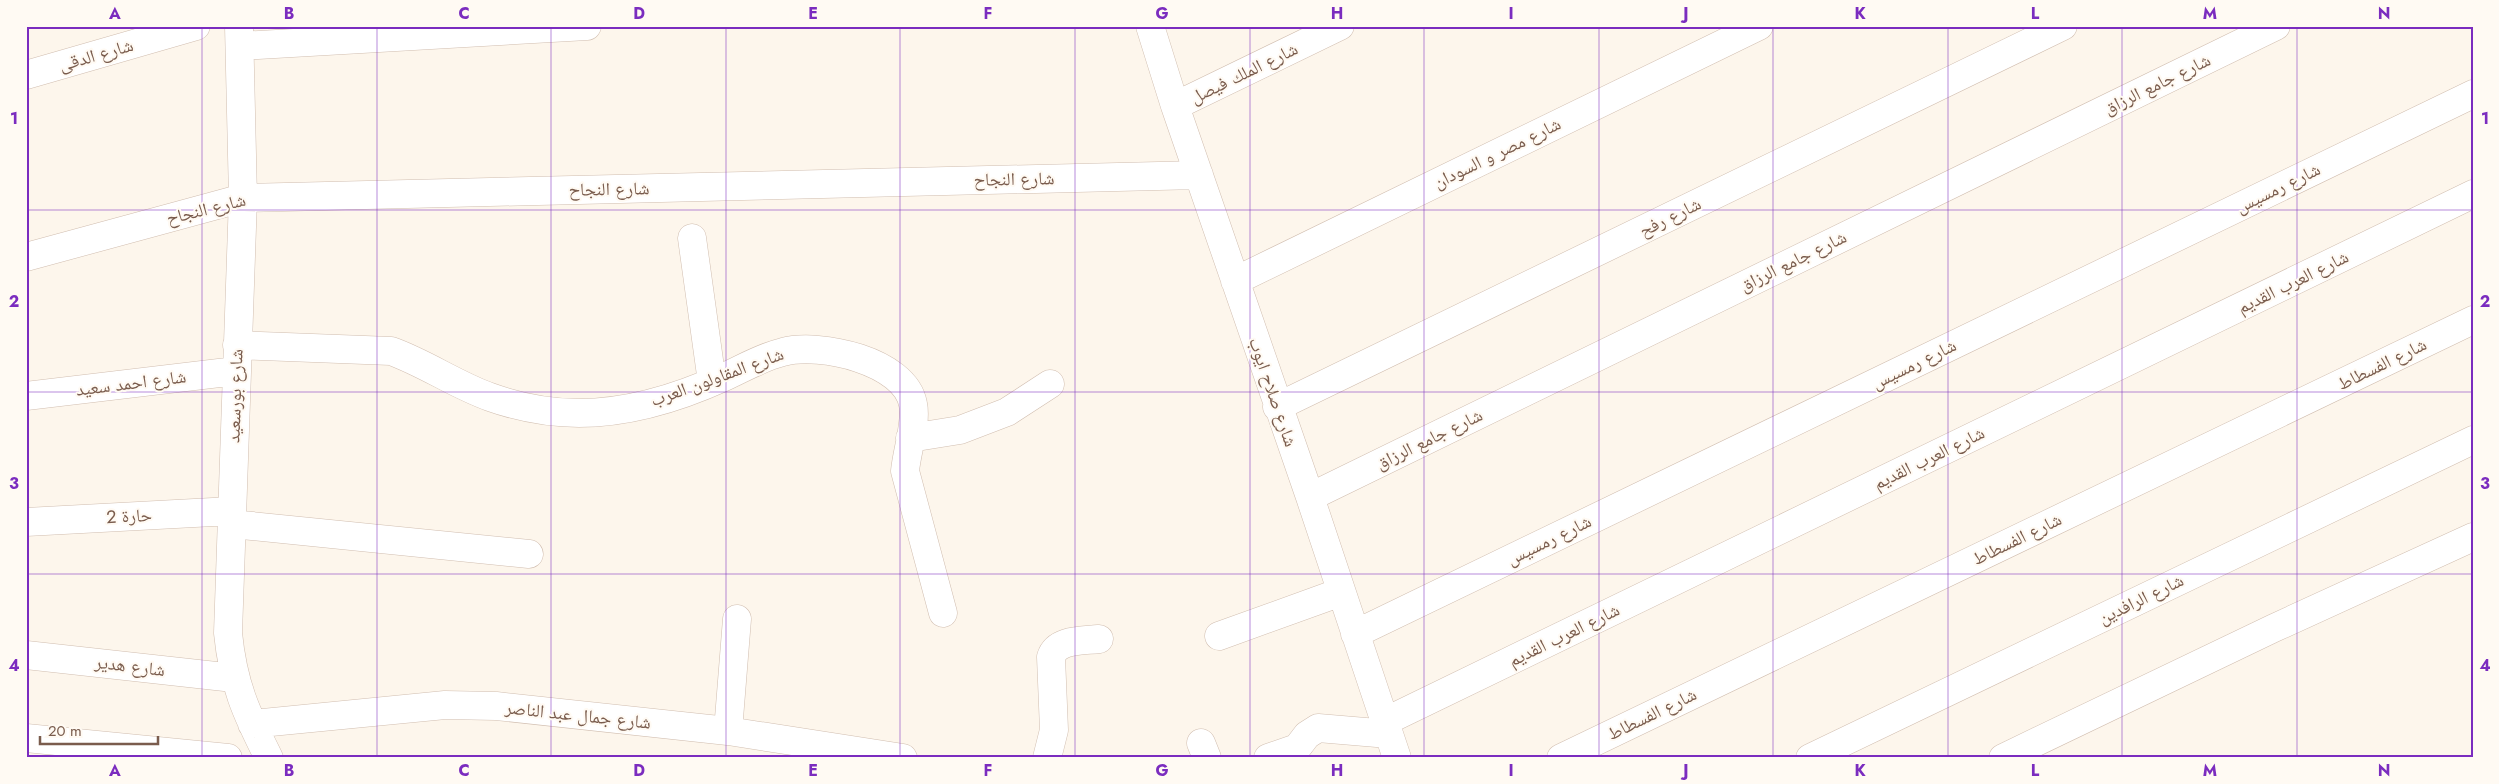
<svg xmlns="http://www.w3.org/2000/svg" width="2499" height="784" font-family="Jost,'Noto Naskh Arabic',sans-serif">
<rect width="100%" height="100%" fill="#fdf6ec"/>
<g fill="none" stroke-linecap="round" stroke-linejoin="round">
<defs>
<path id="street" d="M239,26l4,172 -15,435c5,51 18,80 41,125
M1150,26l25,80 135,391 87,261
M240,46l347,-20
M26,75l170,-49
M1175,106l165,-80
M692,238l20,144
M26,257l217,-59 956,-23
M1235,281l524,-255
M237,345l154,6c34,12 65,34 99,46 28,10 59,16 89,16 49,0 101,-16 145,-36 20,-9 38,-20 59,-25 37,-10 122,9 130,52 4,18 -6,46 -8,67l38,142
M26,396l210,-25
M1277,407l786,-381
M910,438l50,-8 47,-18 43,-28
M1310,497l966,-471
M26,522l206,-11
M232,524l297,30
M1355,634l1118,-540
M1219,636l122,-44
M26,655l208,23
M1384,722l1089,-528
M252,724l193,-19 51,1 232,25 175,27
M728,731l9,-112
M26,738l202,20
M1201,743l6,15
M1047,758l7,-28 -3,-73c6,-18 31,-16 48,-18
M1268,758l29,-10 10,-13 11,-7 71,6
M1561,758l912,-438
M1810,758l663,-318
M2003,758l271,-130 199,-91"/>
</defs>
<!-- street casing -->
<use href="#street" stroke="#d1beb0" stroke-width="29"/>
<!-- street -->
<use href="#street" stroke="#fff" stroke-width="28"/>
</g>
<!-- grid -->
<path fill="none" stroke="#7b2cbf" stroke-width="1" stroke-opacity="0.55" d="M202,26v732M377,26v732M551,26v732M726,26v732M900,26v732M1075,26v732M1250,26v732M1424,26v732M1599,26v732M1773,26v732M1948,26v732M2122,26v732M2297,26v732M26,210h2447M26,392h2447M26,574h2447"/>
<g text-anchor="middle" stroke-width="4" stroke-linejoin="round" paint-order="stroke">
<!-- street labels -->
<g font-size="18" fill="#7a5c4d" stroke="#fffaf3">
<text transform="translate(96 55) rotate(-16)" y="6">شارع الدقى</text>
<text transform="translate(1244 73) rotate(-26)" y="6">شارع الملك فيصل</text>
<text transform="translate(2157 84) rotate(-26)" y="6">شارع جامع الرزاق</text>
<text transform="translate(1497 153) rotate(-26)" y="6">شارع مصر و السودان</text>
<text transform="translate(1014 179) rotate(-1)" y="6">شارع النجاح</text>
<text transform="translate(2278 188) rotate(-26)" y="6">شارع رمسيس</text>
<text transform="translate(609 189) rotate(-1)" y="6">شارع النجاح</text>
<text transform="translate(206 209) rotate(-14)" y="6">شارع النجاح</text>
<text transform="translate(1670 217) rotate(-26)" y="6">شارع رفح</text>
<text transform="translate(1793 261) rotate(-26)" y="6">شارع جامع الرزاق</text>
<text transform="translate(2293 282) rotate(-26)" y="6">شارع العرب القديم</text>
<text transform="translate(1914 364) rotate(-26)" y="6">شارع رمسيس</text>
<text transform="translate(2382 364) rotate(-26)" y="6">شارع الفسطاط</text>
<text transform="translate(717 377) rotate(-20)" y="6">شارع المقاولون العرب</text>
<text transform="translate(131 383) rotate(-7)" y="6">شارع احمد سعيد</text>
<text transform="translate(1273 392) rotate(71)" y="6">شارع صلاح ايوب</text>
<text transform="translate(235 396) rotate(-88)" y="6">شارع بورسعيد</text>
<text transform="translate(1429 439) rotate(-26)" y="6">شارع جامع الرزاق</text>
<text transform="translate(1929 458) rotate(-26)" y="6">شارع العرب القديم</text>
<text transform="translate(129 516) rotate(-3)" y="6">حارة 2</text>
<text transform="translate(2017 539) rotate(-26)" y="6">شارع الفسطاط</text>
<text transform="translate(1549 540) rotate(-26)" y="6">شارع رمسيس</text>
<text transform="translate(2141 599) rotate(-26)" y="6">شارع الرافدين</text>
<text transform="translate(1564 635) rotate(-26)" y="6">شارع العرب القديم</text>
<text transform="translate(130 666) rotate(7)" y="6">شارع هدير</text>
<text transform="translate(1652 714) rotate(-26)" y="6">شارع الفسطاط</text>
<text transform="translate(578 715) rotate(6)" y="6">شارع جمال عبد الناصر</text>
</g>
</g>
<!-- border -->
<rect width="2499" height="784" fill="none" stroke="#fffaf3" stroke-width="55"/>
<!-- scale -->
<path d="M40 736v8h118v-8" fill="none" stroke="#7a5c4d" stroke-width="2.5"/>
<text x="48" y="736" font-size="15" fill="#7a5c4d" stroke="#fffaf3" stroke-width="4" paint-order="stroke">20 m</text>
<rect x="28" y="28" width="2444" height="728" fill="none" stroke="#7b2cbf" stroke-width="2"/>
<g font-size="16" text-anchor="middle" font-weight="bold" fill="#7b2cbf">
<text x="115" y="19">A</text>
<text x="289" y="19">B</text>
<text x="464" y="19">C</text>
<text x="639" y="19">D</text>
<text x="813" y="19">E</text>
<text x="988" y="19">F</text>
<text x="1162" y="19">G</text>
<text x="1337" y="19">H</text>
<text x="1511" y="19">I</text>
<text x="1686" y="19">J</text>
<text x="1860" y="19">K</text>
<text x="2035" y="19">L</text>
<text x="2210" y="19">M</text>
<text x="2384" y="19">N</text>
<text x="14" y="124">1</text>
<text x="2485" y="124">1</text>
<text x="14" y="307">2</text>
<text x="2485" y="307">2</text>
<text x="14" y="489">3</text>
<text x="2485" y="489">3</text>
<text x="14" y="671">4</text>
<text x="2485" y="671">4</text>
<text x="115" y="776">A</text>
<text x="289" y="776">B</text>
<text x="464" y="776">C</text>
<text x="639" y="776">D</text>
<text x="813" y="776">E</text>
<text x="988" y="776">F</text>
<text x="1162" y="776">G</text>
<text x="1337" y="776">H</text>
<text x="1511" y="776">I</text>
<text x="1686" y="776">J</text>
<text x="1860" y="776">K</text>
<text x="2035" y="776">L</text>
<text x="2210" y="776">M</text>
<text x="2384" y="776">N</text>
</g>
</svg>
